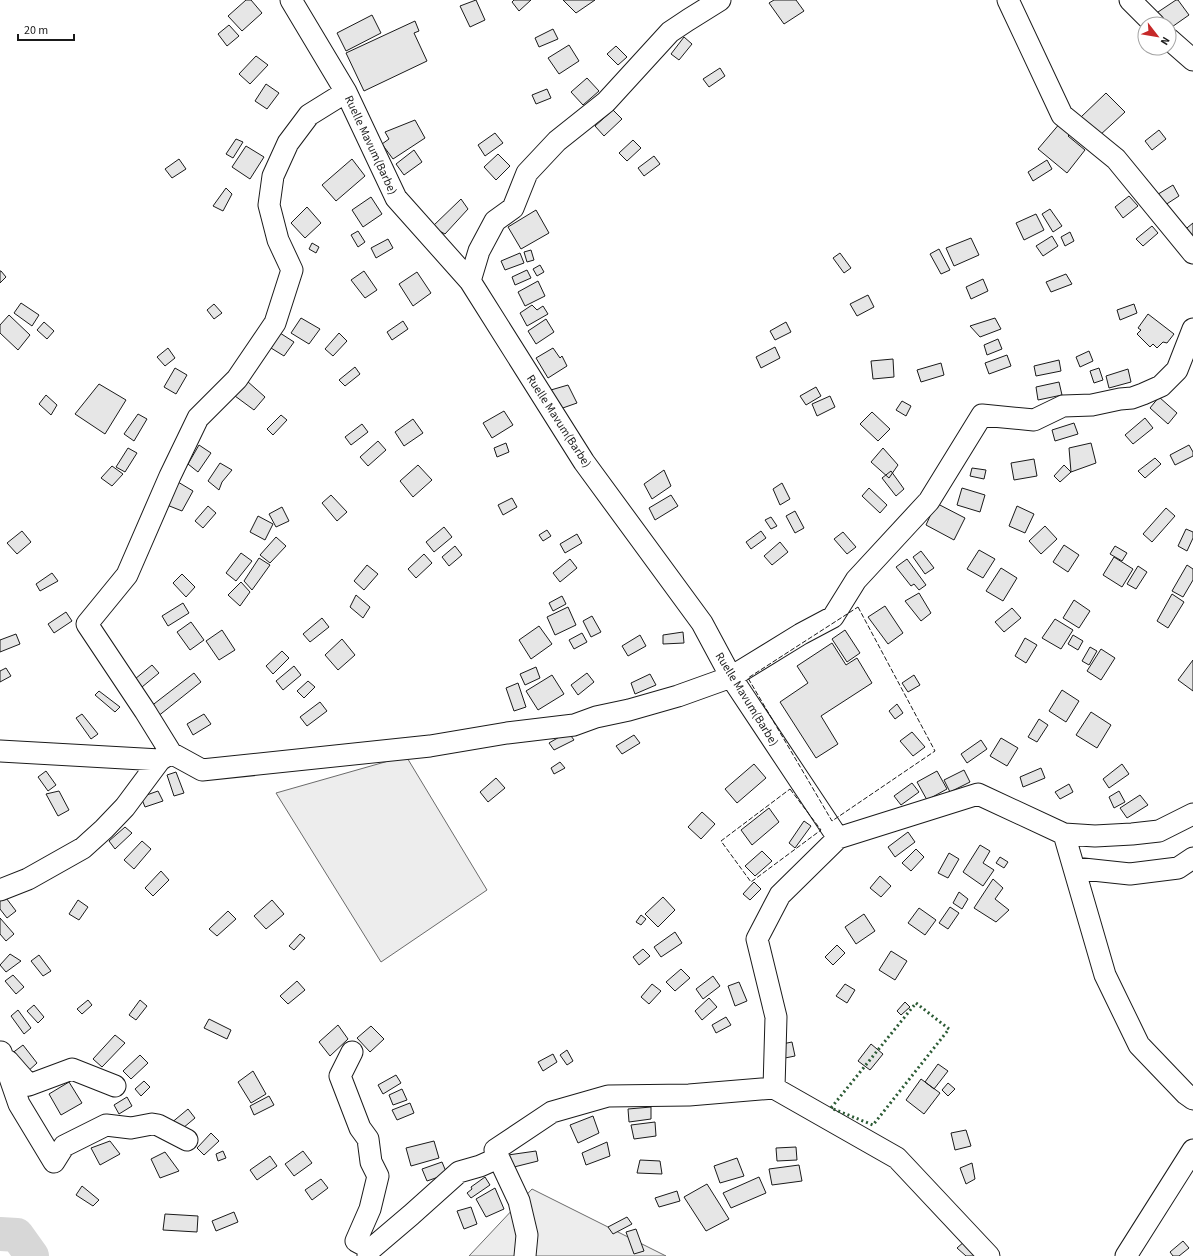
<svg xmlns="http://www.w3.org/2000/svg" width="1193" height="1256" font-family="'Source Sans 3',sans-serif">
<rect width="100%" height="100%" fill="#fff"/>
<!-- built -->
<path fill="#ededed" stroke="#6a6a6a" d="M406,756l81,134 -106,72 -105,-169z
M532,1189l134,67h-197z"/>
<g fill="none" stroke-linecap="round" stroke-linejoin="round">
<!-- river -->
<path stroke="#d7d7d7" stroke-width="34" d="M0,1234l17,1 15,21"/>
</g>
<!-- building -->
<path fill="#e6e6e6" stroke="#1a1a1a" d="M246,0h5l11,13 -20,18 -14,-15z
M476,0l9,20 -15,7 -10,-21z
M514,0h17l-12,11 -7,-9z
M563,0h32l-19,13z
M774,0h22l8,11 -20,13 -15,-21z
M1176,0h2l11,15 -20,14v-5h-7l-7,-10z
M372,15l9,18 -35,18 -9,-18z
M415,21l4,10 -5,2 13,28 -63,30 -18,-38z
M229,25l10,11 -12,10 -9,-12z
M553,29l5,10 -19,8 -4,-9z
M684,37l8,7 -13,16 -8,-6z
M569,45l10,16 -20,13 -11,-16z
M616,46l11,11 -9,8 -11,-11z
M256,56l12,9 -18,19 -11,-10z
M720,68l5,8 -16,11 -6,-8z
M587,78l12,13 -16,14 -12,-13z
M266,84l13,9 -12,16 -12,-8z
M547,89l4,9 -15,6 -4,-9z
M1106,93l19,19 -26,24 -18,-19z
M613,110l9,9 -18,17 -9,-10z
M415,120l10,18 -32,21 -11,-15 7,-5 -4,-7z
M1061,122l11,10 -4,4 17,14 -18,23 -29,-24z
M1159,130l7,9 -14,11 -7,-9z
M495,133l8,10 -18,13 -7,-11z
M236,139l7,3 -10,16 -7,-4z
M633,140l8,8 -14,13 -8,-8z
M246,146l18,11 -14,22 -18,-12z
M414,150l8,12 -18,13 -8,-11z
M498,154l12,12 -14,14 -12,-13z
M654,156l6,8 -16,12 -6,-8z
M179,159l7,10 -14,9 -7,-9z
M352,159l13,17 -29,25 -14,-16z
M1047,160l5,9 -19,12 -5,-9z
M1173,185l6,11 -17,11 -7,-11z
M226,188l6,6 -9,17 -10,-5z
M1129,196l9,10 -15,12 -8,-11z
M371,197l11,17 -19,13 -11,-17z
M461,199l7,10 -23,25 -13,-7z
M307,207l14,16 -16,15 -14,-15z
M1050,209l12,17 -9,6 -11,-18z
M536,210l13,23 -28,16 -13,-22z
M1036,214l8,16 -20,10 -8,-17z
M1193,223v18l-11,-9z
M1152,226l6,7 -15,13 -7,-7z
M358,231l7,11 -7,5 -7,-12z
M1070,232l4,9 -9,5 -4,-9z
M1052,236l6,10 -15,10 -7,-10z
M971,238l8,17 -25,11 -8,-18z
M388,239l5,9 -17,10 -5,-10z
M312,243l7,4 -3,6 -7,-4z
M939,249l11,21 -9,4 -11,-20z
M531,250l3,10 -7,2 -3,-10z
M520,253l4,10 -19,7 -4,-9z
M840,253l11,15 -7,5 -11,-15z
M540,265l4,7 -7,4 -4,-7z
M527,270l4,8 -16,7 -3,-8z
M0,271h1l5,6 -6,6z
M364,271l13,19 -12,8 -14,-18z
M417,272l14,21 -18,13 -14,-22z
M1066,274l6,10 -21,8 -5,-10z
M983,279l5,12 -17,8 -5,-12z
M538,281l7,15 -20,10 -7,-14z
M868,295l6,12 -17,9 -7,-12z
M21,303l18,12 -7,11 -18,-13z
M214,304l8,9 -8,6 -7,-9z
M1134,304l3,9 -17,7 -3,-10z
M532,305l5,5 6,-4 5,8 -21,12 -7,-13z
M1148,314l26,20 -7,9 -4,-1 -6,6 -4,-4 -3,3 -13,-13 4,-4 -3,-2z
M9,315l21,20 -12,15 -18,-17v-8z
M301,318l19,11 -11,15 -18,-11z
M995,318l6,11 -21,8 -10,-11z
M546,319l8,13 -18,12 -8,-13z
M403,321l5,8 -16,11 -5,-8z
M44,322l10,9 -7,8 -10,-9z
M786,322l5,10 -16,8 -5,-9z
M280,333l14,9 -10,14 -13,-8z
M339,333l8,8 -14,15 -8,-7z
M998,339l4,10 -15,6 -3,-10z
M775,347l5,11 -19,10 -5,-11z
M168,348l7,10 -10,8 -8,-9z
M553,348l7,10 2,-2 5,10 -19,12 -12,-20z
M1089,351l4,10 -13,6 -4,-10z
M1007,355l4,11 -22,8 -4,-11z
M893,359l1,18 -21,2 -2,-18z
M1059,360l2,11 -25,5 -2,-10z
M941,363l3,12 -23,7 -4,-12z
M355,367l5,7 -15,12 -6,-6z
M175,368l12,7 -11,19 -12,-7z
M1099,368l4,12 -9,3 -4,-12z
M1128,369l3,13 -22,6 -3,-12z
M247,381l18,16 -11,13 -19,-14z
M1059,382l3,13 -24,5 -2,-13z
M99,384l27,16 -21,34 -30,-20z
M568,385l9,18 -20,7 -13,-18z
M816,387l5,9 -15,9 -6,-9z
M46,395l11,10 -6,10 -12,-11z
M830,396l5,11 -18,9 -5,-12z
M1159,397l18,16 -9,11 -18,-16z
M902,401l9,5 -5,10 -10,-6z
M504,411l9,14 -21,13 -9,-15z
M872,412l18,17 -12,12 -18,-17z
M138,414l9,5 -13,22 -10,-7z
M281,415l6,5 -14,15 -6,-6z
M1145,418l8,10 -20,16 -8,-9z
M413,419l10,14 -19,13 -9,-14z
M1074,423l4,11 -23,7 -3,-11z
M362,424l6,8 -17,13 -6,-8z
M378,441l8,9 -18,16 -8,-9z
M506,443l3,9 -12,5 -3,-9z
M1091,443l5,20 -25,9 -2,-24z
M199,445l12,8 -13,19 -10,-8z
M1189,445l4,7v4l-18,9 -5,-10z
M128,448l9,5 -12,19 -9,-5z
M883,448l15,17 -9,13 -18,-16z
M1155,458l6,6 -16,14 -7,-7z
M1034,459l3,17 -23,4 -3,-17z
M220,463l12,7 -10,12 -3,8 -11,-9z
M418,465l14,15 -19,17 -13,-16z
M1064,465l7,7 -11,10 -6,-6z
M112,466l11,8 -11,12 -11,-8z
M972,468l14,2 -2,9 -14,-3z
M664,470l7,16 -19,13 -8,-15z
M891,471l13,18 -8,7 -14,-18z
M178,482l15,9 -11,20 -15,-6z
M782,483l8,16 -10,6 -7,-16z
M869,488l18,17 -7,8 -18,-17z
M962,488l23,7 -5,17 -23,-7z
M331,495l16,17 -10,9 -15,-18z
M671,495l7,11 -23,14 -6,-12z
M512,498l5,9 -14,8 -5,-10z
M936,503l29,15 -11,22 -28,-15z
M208,506l8,7 -13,15 -8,-7z
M1017,506l17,8 -9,19 -16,-7z
M282,507l7,14 -13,6 -7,-13z
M1166,508l9,8 -23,26 -9,-8z
M795,511l9,17 -9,5 -9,-17z
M258,516l15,8 -8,16 -15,-8z
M771,517l6,9 -6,3 -6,-9z
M1045,526l12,13 -16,15 -12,-13z
M444,527l8,10 -18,15 -8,-10z
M1186,529l7,3v6l-6,13 -9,-5z
M547,530l4,6 -8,5 -4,-6z
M22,531l9,11 -14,12 -10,-11z
M761,531l5,7 -15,11 -5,-7z
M843,532l13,15 -9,7 -13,-15z
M577,534l5,9 -17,10 -5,-9z
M276,537l10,9 -16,17 -10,-8z
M780,542l8,10 -16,13 -8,-9z
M1064,545l15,10 -11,17 -15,-10z
M455,546l7,9 -13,11 -7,-9z
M1115,546l12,7 -5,8 -12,-7z
M979,550l16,9 -12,19 -16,-9z
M921,551l13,17 -9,6 -12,-17z
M241,553l11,8 -16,20 -10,-8z
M424,554l8,9 -16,15 -8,-9z
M1114,557l19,12 -11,18 -19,-12z
M259,558l11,7 -18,25 -8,-9z
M570,559l7,9 -17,14 -7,-9z
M907,559l19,26 -7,5 -5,-6 -3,2 -15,-19z
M367,565l11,9 -14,16 -10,-9z
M1187,565l6,4v11l-10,17 -11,-6z
M1138,566l9,6 -11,17 -9,-5z
M1001,568l16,10 -14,23 -17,-10z
M52,573l6,8 -18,10 -4,-7z
M182,574l13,13 -9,10 -13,-14z
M241,582l9,10 -10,14 -12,-11z
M919,593l12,20 -10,8 -16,-20z
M1172,594l12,8 -16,26 -11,-7z
M356,595l14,12 -7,11 -13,-11z
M562,596l4,8 -13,7 -4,-8z
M1074,600l16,11 -11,17 -16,-10z
M183,603l6,10 -21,13 -6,-10z
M885,606l18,27 -15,11 -20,-27z
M568,607l8,18 -21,10 -8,-18z
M1012,608l9,10 -17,14 -9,-10z
M66,612l6,9 -18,12 -6,-9z
M592,616l9,16 -10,5 -8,-16z
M322,618l7,9 -19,15 -7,-8z
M1055,619l18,11 -12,19 -19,-11z
M191,622l13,18 -14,10 -13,-18z
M539,626l13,18 -21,15 -12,-19z
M222,630l13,20 -16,10 -13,-19z
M845,630l15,23 -13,9 -15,-23z
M683,632l1,11 -21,1v-9z
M582,633l5,9 -13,7 -5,-9z
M16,634l4,10 -20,8v-12z
M640,635l6,11 -18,10 -6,-10z
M1073,635l10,6 -5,9 -10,-6z
M1025,638l12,7 -11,18 -11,-7z
M342,639l13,16 -17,15 -13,-15z
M832,643l14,22 11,-7 15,25 -51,33 17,28 -22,14 -36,-56 28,-19 -11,-17z
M1090,647l7,4 -8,14 -7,-4z
M1101,649l14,9 -14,22 -14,-9z
M282,651l7,7 -16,16 -7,-8z
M1193,660v31l-15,-11z
M152,665l7,8 -17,14 -7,-8z
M294,666l7,9 -18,15 -7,-9z
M536,667l4,11 -15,7 -5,-11z
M6,668l5,8 -11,6v-11z
M194,673l7,9 -44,35 -7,-10z
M587,673l7,9 -16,13 -7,-10z
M650,674l6,11 -21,9 -4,-11z
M552,675l12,19 -26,16 -12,-19z
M914,675l6,10 -12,7 -6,-9z
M308,681l7,6 -11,11 -7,-7z
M518,683l8,24 -12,4 -8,-23z
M1062,690l17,11 -13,21 -17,-11z
M99,691l21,16 -5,5 -20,-17z
M320,702l7,9 -20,15 -7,-9z
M897,704l6,9 -8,6 -6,-8z
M1091,712l20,13 -14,23 -21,-13z
M82,714l16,20 -7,5 -15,-21z
M204,714l7,10 -18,11 -6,-11z
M1039,719l9,6 -11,17 -9,-5z
M568,732l6,8 -20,10 -5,-7z
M912,732l13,15 -12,9 -13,-15z
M634,735l6,8 -18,11 -6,-8z
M1001,738l17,10 -11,18 -17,-10z
M981,740l6,9 -20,14 -6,-9z
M560,762l5,6 -11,6 -3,-6z
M754,764l12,14 -29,25 -12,-14z
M1122,764l7,10 -20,14 -6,-9z
M1041,768l4,10 -22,9 -3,-10z
M964,770l6,12 -20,10 -6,-12z
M46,771l10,14 -8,6 -10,-14z
M937,771l10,18 -20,11 -10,-18z
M176,772l8,21 -10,3 -7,-21z
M496,778l9,10 -17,14 -8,-10z
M912,783l7,9 -18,13 -7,-9z
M1069,784l4,8 -13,7 -5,-7z
M59,791l10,19 -11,6 -12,-22z
M158,791l5,10 -18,6 -4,-10z
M1119,791l6,11 -11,6 -5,-11z
M1140,795l8,10 -21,13 -7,-10z
M769,808l10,14 -27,23 -11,-15z
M702,812l13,12 -14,15 -13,-12z
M804,821l7,5 -16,22 -6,-5z
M125,827l7,6 -17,16 -6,-8z
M908,832l7,10 -20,15 -7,-10z
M142,841l9,8 -17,20 -10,-9z
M980,845l10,6 -7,12 11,7 -11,16 -20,-14z
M916,849l8,8 -13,14 -9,-8z
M762,851l10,10 -17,15 -10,-10z
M949,853l10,6 -11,19 -10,-5z
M1000,857l8,5 -4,6 -8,-5z
M161,871l8,9 -16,16 -8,-8z
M880,876l11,10 -10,11 -11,-9z
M993,879l10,9 -8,11 14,11 -13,12 -22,-14z
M754,882l7,7 -11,11 -7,-6z
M959,892l9,7 -6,10 -9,-6z
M3,894l13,17 -9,7 -7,-9v-13z
M663,897l12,13 -17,17 -13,-13z
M78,900l10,7 -9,13 -10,-6z
M272,900l12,14 -18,15 -12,-13z
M950,907l9,6 -11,16 -9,-6z
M919,908l17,12 -11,15 -17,-12z
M228,911l8,8 -19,17 -8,-7z
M864,914l11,17 -19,13 -11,-17z
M641,915l5,4 -5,6 -5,-3z
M0,918l14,16 -8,7 -6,-7z
M675,932l7,11 -21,14 -7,-10z
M300,934l5,4 -11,12 -5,-4z
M837,945l8,8 -12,12 -8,-8z
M643,949l7,7 -11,9 -6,-8z
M891,951l16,10 -12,19 -16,-10z
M10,954l11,7 -15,11 -6,-7z
M39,955l12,16 -8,5 -12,-15z
M681,969l9,9 -15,13 -9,-9z
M13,975l11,12 -8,7 -11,-13z
M713,976l7,10 -17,13 -7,-10z
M297,981l8,9 -17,14 -8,-8z
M739,982l8,19 -12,5 -7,-20z
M652,984l9,7 -12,13 -8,-7z
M845,984l10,6 -8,13 -11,-7z
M709,998l8,9 -15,13 -7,-9z
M88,1000l4,5 -10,9 -5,-5z
M140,1000l7,6 -11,14 -7,-5z
M905,1002l5,5 -9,8 -4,-4z
M34,1005l10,12 -6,6 -11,-12z
M18,1010l13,18 -7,6 -13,-18z
M726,1017l5,8 -15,8 -4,-8z
M209,1019l22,11 -4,9 -23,-11z
M338,1025l10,14 -18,17 -11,-14z
M371,1026l13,13 -14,13 -13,-14z
M115,1035l10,8 -23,24 -9,-8z
M792,1042l3,14 -10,2 -3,-14z
M871,1044l12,10 -13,16 -12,-9z
M23,1045l14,18 -11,10 -15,-19z
M567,1050l6,11 -6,4 -7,-10z
M553,1054l4,8 -14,9 -5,-9z
M140,1055l8,8 -17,16 -8,-8z
M938,1064l10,7 -14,18 -9,-7z
M253,1071l13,23 -15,9 -13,-21z
M396,1075l5,8 -18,11 -5,-9z
M921,1079l19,14 -16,21 -18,-14z
M144,1081l6,6 -9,9 -6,-7z
M69,1082l13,21 -21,12 -12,-21z
M948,1083l7,6 -7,7 -6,-6z
M402,1089l5,11 -14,5 -4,-10z
M269,1096l5,9 -20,10 -4,-9z
M127,1097l5,9 -13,8 -5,-9z
M410,1103l4,10 -17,7 -5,-10z
M651,1107v12l-22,3 -1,-13z
M188,1109l7,9 -18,15 -7,-9z
M593,1116l6,17 -21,10 -8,-18z
M655,1122l1,14 -22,3 -3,-14z
M966,1130l5,16 -16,4 -4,-17z
M211,1133l8,8 -15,14 -7,-7z
M110,1141l10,13 -20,11 -9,-17z
M434,1141l5,17 -28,8 -5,-18z
M607,1142l3,14 -24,9 -4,-12z
M796,1147l1,13 -20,1 -1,-13z
M223,1151l3,7 -8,3 -2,-7z
M303,1151l9,12 -18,13 -9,-12z
M536,1151l2,10 -28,7 -2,-13z
M165,1152l14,19 -19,7 -9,-19z
M270,1156l7,10 -20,14 -7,-10z
M737,1158l7,18 -24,7 -6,-17z
M640,1160l20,1 2,13 -25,-1z
M442,1162l5,12 -20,7 -5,-12z
M972,1163l3,16 -9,5 -6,-16z
M799,1165l3,16 -30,4 -3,-16z
M485,1177l5,8 -19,13 -4,-5 5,-4 -1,-2z
M759,1177l7,16 -35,15 -8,-15z
M321,1179l7,9 -16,12 -7,-10z
M707,1184l22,35 -23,12 -22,-34z
M82,1186l17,14 -6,6 -17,-11z
M495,1188l9,21 -18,8 -10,-18z
M677,1191l3,10 -21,6 -4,-9z
M471,1207l6,17 -13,5 -7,-18z
M234,1212l4,10 -22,9 -4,-10z
M165,1214l33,2 -1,16 -34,-2z
M627,1217l5,7 -19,10 -5,-7z
M636,1229l8,22 -10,3 -8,-22z
M965,1241l15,15h-14l-9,-8z
M1183,1241l6,7 -10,8h-6l-3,-4z"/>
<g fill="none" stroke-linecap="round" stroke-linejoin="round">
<defs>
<path id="minor" d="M291,0l55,92 50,106 74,83 114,181 118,161 29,54 107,161
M1008,0l54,115 54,44 77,94
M1130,0l24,24
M1169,39l24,21
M346,92l-37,23 -21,28 -15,33 -4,29 9,35 14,30 -17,53 -38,56 -39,39 -28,58 -43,99 -40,49 58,87 26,42 31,17 228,-24 77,-13 67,-8 22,-8 33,-7 49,-14 53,-19 70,-43 32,-17 23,-37 73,-79 53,-86 52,5 29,-14 29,-1 28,-6 12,-1 11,-4 18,-8 16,-16 16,-41
M470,281l9,-30 16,-30 18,-13 14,-35 30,-32 49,-39 64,-70 18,-12 32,-20
M0,751l160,9
M1064,834l41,141 34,70 47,49 7,5
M1074,868l56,6 48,-6 15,-10
M0,890l28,-11 55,-31 21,-19 21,-22 35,-47 11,-7
M1,1052l18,52 35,58 10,-16 42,-21 25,3 21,-4 6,1 29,15
M352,1052l-12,24 20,52 8,11 3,23 7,14 -8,33 -14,32 15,8
M8,1061l21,24 43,-16 43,17
M774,1088l123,70 92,98
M368,1256l3,-7 40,-34 48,-43 21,-6 18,-8
M525,1256l2,-21 -8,-34 -24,-51 57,-38 56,-16 81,-1 85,-7 2,-71 -19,-78 23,-44 58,-57 140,-44 86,40 31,2 37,-2 27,-3 34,-17
M1126,1256l67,-106"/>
</defs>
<!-- minor casing -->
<use href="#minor" stroke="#1a1a1a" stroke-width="23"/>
<!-- minor -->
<use href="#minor" stroke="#fff" stroke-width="21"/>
<!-- hedge -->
<path stroke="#2b5a34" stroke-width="3" stroke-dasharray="2 3" stroke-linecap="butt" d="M916,1003l33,26 -76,96 -42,-17z"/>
<!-- fence -->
<path stroke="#1a1a1a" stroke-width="1" stroke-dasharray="5 2" stroke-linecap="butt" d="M858,607l77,144 -103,70 -84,-143z
M790,789l31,41 -70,52 -30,-41z"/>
</g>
<g text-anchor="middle" stroke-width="3" stroke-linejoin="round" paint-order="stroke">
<!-- street labels -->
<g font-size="12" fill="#1a1a1a" stroke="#fff">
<text transform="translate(371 145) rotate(65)" y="4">Ruelle Mavum(Barbe)</text>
<text transform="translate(559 421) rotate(57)" y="4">Ruelle Mavum(Barbe)</text>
<text transform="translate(747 699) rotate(58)" y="4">Ruelle Mavum(Barbe)</text>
</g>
</g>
<!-- north arrow -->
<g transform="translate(1157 36) rotate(121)"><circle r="19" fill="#ffffff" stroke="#a3a3a3"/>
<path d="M0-3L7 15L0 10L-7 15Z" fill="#c62828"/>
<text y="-6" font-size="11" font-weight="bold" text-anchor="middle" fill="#1a1a1a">N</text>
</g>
<!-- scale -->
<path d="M18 34v6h56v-6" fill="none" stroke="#1a1a1a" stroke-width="2"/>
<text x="24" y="34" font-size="12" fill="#1a1a1a" stroke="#ffffff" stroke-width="3" paint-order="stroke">20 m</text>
</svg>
